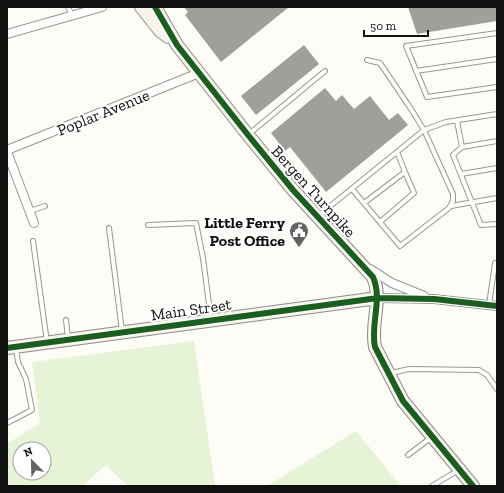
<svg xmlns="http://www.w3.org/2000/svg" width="504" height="493" font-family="'Zilla Slab',serif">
<rect width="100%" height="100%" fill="#fdfcf7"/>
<!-- green -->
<path fill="#e7f3d7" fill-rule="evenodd" d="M194,341l21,145h-87l-22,-21 -24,21h-75v-42l33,-21 -8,-61zM20,449h24v24h-24z
M356,431l45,55h-134z"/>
<!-- building -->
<path fill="#a19f9c" d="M184,7h105l-68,55 -36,-47 3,-3z
M408,7h89v14l-80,13z
M304,45l15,19 -63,51 -15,-19z
M325,88l11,13 6,-6 12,14 16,-13 19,24 9,-7 10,12 -82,67 -36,-45 -5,4 -14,-18z"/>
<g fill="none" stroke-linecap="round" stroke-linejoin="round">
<defs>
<path id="lane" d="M68,7l4,8
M497,33l-91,13 21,51 70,-10
M416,71l81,-12
M457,121l5,26
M249,134l76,-63
M497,141l-35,6 -9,8 28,70 16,-1
M397,152l8,20
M461,174l36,-6
M352,189l48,57 49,-38 4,-7v-7l-29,-64 -13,-21 -31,-46 -13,-3
M364,203l41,-31 9,21 -34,29
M451,206l46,-8
M30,211l15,-5
M318,216l106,-86 22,-8 51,-8
M148,225l48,-2 7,35 8,61
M109,228l13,103
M33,241l14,101
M489,305l6,-42h2
M66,320l2,18
M391,373l18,-4 70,1 8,5 10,14
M7,423l25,-13 -6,-31 -8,-17 -2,-14
M408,455l24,-18
M432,486l25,-15"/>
<path id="street" d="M7,34l95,-27
M7,150l192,-77
M7,152l27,71
M370,269l22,14 32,13
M378,298l56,1 63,7"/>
<path id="secondary" d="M141,7l19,24 8,6
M155,7l22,38 71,90 45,55 80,87c10,23 -3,46 2,70l28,54 70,85
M7,348l371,-50"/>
</defs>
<!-- lane casing -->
<use href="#lane" stroke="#979795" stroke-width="6"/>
<!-- street casing -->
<use href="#street" stroke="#979795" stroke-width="10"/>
<!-- secondary casing -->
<use href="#secondary" stroke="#8e8d8b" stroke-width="14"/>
<!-- lane -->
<use href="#lane" stroke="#fffffe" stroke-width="4"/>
<!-- street -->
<use href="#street" stroke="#fffffe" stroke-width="8"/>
<!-- secondary -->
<use href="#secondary" stroke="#f6f4eb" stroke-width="12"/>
<defs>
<path id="cycleway" d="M155,7l22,38 71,90 45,55 80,87c10,23 -3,46 2,70l28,54 70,85
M7,348l371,-50 56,1 63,7"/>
</defs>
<!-- cycleway casing -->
<use href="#cycleway" stroke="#fff" stroke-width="8"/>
<!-- cycleway -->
<use href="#cycleway" stroke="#1b5e20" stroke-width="6"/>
</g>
<!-- icons -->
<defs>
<symbol id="civic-pin" viewBox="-11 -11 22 30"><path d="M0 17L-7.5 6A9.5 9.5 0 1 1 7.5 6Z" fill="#646362" stroke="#fff"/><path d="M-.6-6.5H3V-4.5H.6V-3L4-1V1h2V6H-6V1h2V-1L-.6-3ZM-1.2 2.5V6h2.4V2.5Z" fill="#fff"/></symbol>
</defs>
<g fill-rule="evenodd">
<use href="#civic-pin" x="288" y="220" width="22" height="30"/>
</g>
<g text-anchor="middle" stroke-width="4" stroke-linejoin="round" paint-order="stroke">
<!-- street labels -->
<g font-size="16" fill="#111" stroke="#fff">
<text transform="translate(103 112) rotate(-22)" y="6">Poplar Avenue</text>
<text transform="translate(314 191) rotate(48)" y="6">Bergen Turnpike</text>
<text transform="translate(191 309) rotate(-8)" y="6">Main Street</text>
</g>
<!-- poi labels -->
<g font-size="16" font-weight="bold" fill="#111" stroke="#fff" text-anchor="end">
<text x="285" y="228">Little Ferry<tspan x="285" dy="18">Post Office</tspan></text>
</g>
</g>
<!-- border -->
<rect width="504" height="493" fill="none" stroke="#111111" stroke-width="16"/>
<!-- north arrow -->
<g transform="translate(32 461) rotate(337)"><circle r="19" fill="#ffffff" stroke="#a0a0a0"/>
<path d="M0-3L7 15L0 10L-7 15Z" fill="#646362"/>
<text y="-6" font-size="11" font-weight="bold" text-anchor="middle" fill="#111111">N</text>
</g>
<!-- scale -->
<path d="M364 30v6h64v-6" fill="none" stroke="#111111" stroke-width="2"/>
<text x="370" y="30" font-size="12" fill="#111111" stroke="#ffffff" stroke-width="3" paint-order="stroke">50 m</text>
</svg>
